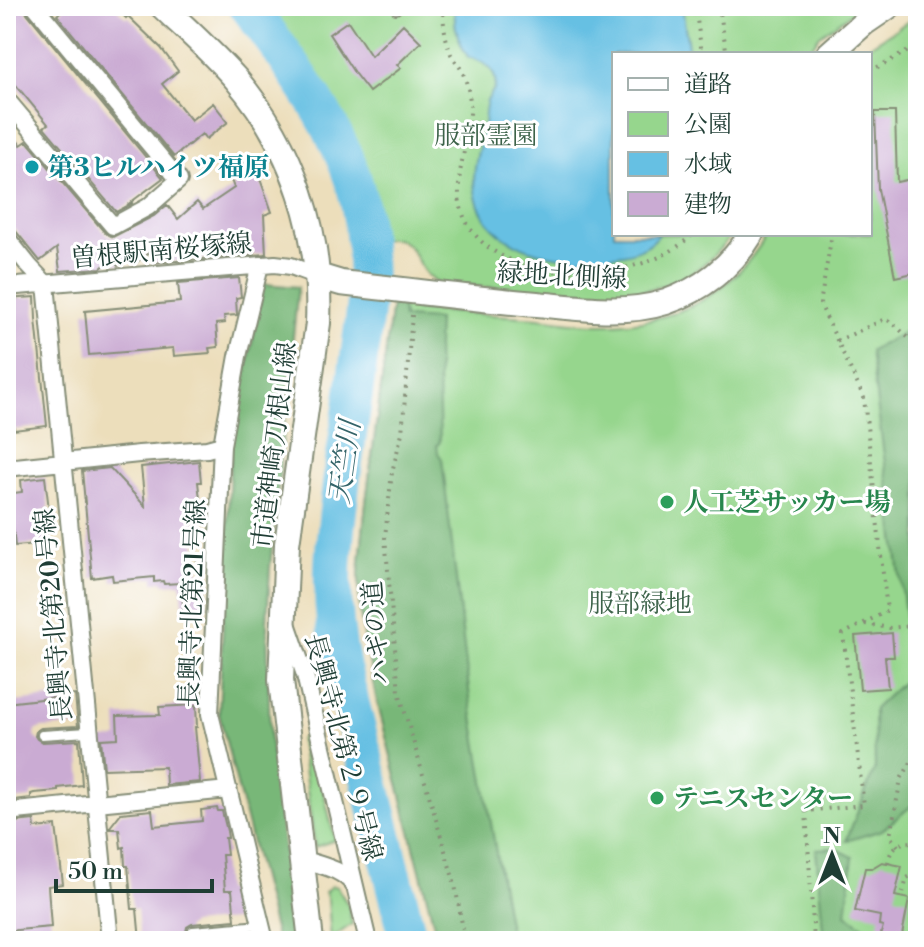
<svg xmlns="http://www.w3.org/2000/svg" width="924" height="947" font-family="'Libre Bodoni','Noto Serif JP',serif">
<rect width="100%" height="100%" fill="#fff"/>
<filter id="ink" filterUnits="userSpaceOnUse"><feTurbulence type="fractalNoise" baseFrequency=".0125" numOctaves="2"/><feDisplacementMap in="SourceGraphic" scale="16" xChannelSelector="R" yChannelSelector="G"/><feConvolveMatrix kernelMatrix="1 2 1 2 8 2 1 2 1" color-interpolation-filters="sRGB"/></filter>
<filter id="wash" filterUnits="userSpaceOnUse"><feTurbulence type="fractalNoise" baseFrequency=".006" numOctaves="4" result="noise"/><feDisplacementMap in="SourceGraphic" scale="32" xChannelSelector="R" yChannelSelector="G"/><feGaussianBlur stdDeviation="1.8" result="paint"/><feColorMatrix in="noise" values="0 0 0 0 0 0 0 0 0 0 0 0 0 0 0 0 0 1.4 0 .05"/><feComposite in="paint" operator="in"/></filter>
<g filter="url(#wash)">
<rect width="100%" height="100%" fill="#ecdebb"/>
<!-- green -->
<path fill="#96d68d" stroke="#5a8a60" stroke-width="2" d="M262,6h600l-42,29 -14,19h-192v180h118c-32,44 -70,58 -123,60l-164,-9c-32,-8 -25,-43 -50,-46 -6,-1 -13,1 -19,1 -4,-22 -6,-45 -13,-66 -20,-63 -64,-115 -101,-168z
M918,15v926h-480l-62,-244 -15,-79 -2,-21v-25l7,-70 26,-198 24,1 1,5c40,3 81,5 122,8 20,2 40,6 60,6 72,1 131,-26 168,-90h103v-180h-13z
M304,735l7,4 24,101 -20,7 -15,-107z
M331,886l6,1 11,18 4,19 -21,15 -3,-39 -3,-8z"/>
<!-- forest -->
<path fill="#78b778" stroke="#4c7a56" stroke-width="2" d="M264,284l34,3 -28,281 -3,56 3,116 25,201h-18l-58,-227 12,-268z
M392,304l10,1 1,13 35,2 -1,26 3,96 -3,3 1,8 4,6 28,240 41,242h-73l-62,-244 -15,-79 -2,-21v-25l7,-70z
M917,325l1,3v477l-3,-2 -33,27 -36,11 29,-73 -1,-59 39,-37 -43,-321z
M835,848l18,9 -7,57 24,17v10h-46l-8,-92z"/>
<!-- water -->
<path fill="#66c0e3" stroke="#427e8c" stroke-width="2" d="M455,6h227l7,48h-75v180h45c-15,23 -52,22 -78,24v4h-5l-1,-4c-46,-2 -100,-22 -101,-78 0,-17 5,-32 9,-48 2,-9 1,-22 4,-31 4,-8 10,-11 8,-22 -3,-14 -14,-18 -27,-22 -10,-15 -15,-32 -13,-51z"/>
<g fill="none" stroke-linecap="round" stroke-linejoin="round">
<!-- river -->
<path stroke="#66c0e3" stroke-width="38" d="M248,6c41,55 90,118 108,184 9,34 11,68 11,103 -6,57 -15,113 -23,169 -10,75 -18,131 -2,206l67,273"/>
</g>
<g id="blocks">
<!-- building -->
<path fill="#caabd3" d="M6,6h18l3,7 136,165 -36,27 6,-2 -17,9 -72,-85 4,-3 -42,-51z
M66,6h48l12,12 2,-2 33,32 17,23 -16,13 29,36 22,-17 15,19 -22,17 -4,-5 -28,23 -117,-142z
M348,21l23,35 32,-32 18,18 -24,23 4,3 -32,24 -14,-18 -26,-40z
M875,112h20l2,70 14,-3 7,33v60l-23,5 -17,-88z
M6,128l15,17 6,-4 78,92 8,4 41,-21 13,-11 11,14 19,-17 6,7 31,-21 -7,-19 26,-9 19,52 -8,3 2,39 -114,9 -1,-12 -14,11 -6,-6 -13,10 -6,-7 -11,9 -41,3 -3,-23 -17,13 -25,-31 -9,-4z
M239,278l2,19 -5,1 1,17 -13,1 1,7 -9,1 2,23 -9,1 1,5 -36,3 -1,-8 -84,7 -4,-44 95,-9 -2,-19z
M35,297l1,22 11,107 -33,4 -4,-42h2l-6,-55v-34z
M199,461l2,21h-3l2,17 -3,1 1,14h-4l2,17 -2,1 9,81 -19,1 -3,-31 -17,1 -1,-3 -9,1v-5l-41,4 -1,-6 -20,3 -10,-107 28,-3 35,38 -4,-39z
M45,477l4,32h-4l3,34 -33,3 -3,-28h-3l-3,-24 16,-2 -1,-12z
M892,633l2,24h-9l3,31 -28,2 -5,-54z
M75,695l3,31 -37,2 -5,3 -1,5 2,3 5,3 37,-2 3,45 -24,3v3l-24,2 -3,1v4l-25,3v-98z
M196,705l1,22h-2l5,55 -34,3 -1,-18 -61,2 -3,-30 17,-1 -1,-22 43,-1 -1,-8z
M217,808l1,3h4l5,20 1,7h-3l2,17h-5l3,35h7l3,30 -43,4 -5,3 -1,5 3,5 5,1 42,-4 1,7h-97l-3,-32h-5l-4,-43h-3l-1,-19 -3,1 -2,-19h-9v-2l11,-14 31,-3 2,16 48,-5 -1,-11z
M34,820l1,8 21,-2 7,58 -15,2 3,41 -45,4v-108z
M882,862l20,4 -7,30 14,3 -8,42h-22l4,-15 -4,-1 1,-9 -25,-5 10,-43h7z"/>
</g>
</g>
<g filter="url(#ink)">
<use href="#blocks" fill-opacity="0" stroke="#868e78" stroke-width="2"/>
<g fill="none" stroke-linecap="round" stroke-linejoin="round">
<defs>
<path id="lane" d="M396,9v-3
M42,735l46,-3
M193,931l67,-6"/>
<path id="street" d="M6,99l107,127 35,-19 31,-27 -144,-174
M6,237l23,29 17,18 64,657
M260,265l-22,91 -16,89 -12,269 55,227
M6,287l269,-23 16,2 27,10
M6,468l133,-14 68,-5 15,-4
M288,626l17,49 63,266
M6,812l222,-22
M301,859c19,6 43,10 54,28"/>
<path id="secondary" d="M162,6c25,24 51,47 74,73 58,68 86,155 82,244l-31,221 -6,136 30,261
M829,54l35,-31 25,-17
M318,276l23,7c66,7 131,16 196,21 42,4 88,11 129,-2 35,-12 66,-36 85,-68"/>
</defs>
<!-- lane casing -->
<use href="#lane" stroke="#868e78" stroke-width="12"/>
<!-- street casing -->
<use href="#street" stroke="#868e78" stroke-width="20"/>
<!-- secondary casing -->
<use href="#secondary" stroke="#868e78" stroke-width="28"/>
<!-- path -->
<path stroke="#868e78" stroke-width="4" stroke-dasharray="2 6" stroke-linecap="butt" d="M443,6c0,16 2,33 8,48 3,5 7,10 10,15 5,10 9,24 9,36 2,38 -22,76 -5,114 29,61 132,62 187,41 16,-6 29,-15 41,-26
M695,6l7,48
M719,6l7,43
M870,71l48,-25
M412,315l-10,118 -10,39 -7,65 14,155 56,193 10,56
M837,341l48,-22c12,4 20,19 33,25
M865,624l25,4 28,-3
M898,846l-8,-10 11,-57 12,-20 5,-14
M888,863c2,-17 14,-23 30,-20
M903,893l4,-15 11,-6
M814,941l-8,-130 58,-6 -21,-171 44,-23 -23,-213 -44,-94 12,-70"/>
<!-- lane -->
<use href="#lane" stroke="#fff" stroke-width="8"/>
<!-- street -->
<use href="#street" stroke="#fff" stroke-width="16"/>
<!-- secondary -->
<use href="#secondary" stroke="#fff" stroke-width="24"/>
</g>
</g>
<!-- markers -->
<circle fill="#0f9aa8" stroke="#fff" stroke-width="3" cx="32" cy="167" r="8"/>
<g fill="#2e9e5b" stroke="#fff" stroke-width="3">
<circle cx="667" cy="502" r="8"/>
<circle cx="657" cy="798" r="8"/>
</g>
<g text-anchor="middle" stroke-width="6" stroke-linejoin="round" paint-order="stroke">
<!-- park labels -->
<g font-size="26" fill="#3d634a" stroke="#fff">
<text x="486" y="144">服部霊園</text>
<text x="640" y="612">服部緑地</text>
</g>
<!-- culture labels -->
<g font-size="26" font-weight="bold" fill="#0d838f" stroke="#fff" text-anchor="start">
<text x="48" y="176">第3ヒルハイツ福原</text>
</g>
<!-- street labels -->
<g font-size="26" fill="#1f3d34" stroke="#fff">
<text transform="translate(161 250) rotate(-5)" y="9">曽根駅南桜塚線</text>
<text transform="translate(562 275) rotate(3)" y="9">緑地北側線</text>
<text transform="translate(274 445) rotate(-83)" y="9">市道神崎刀根山線</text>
<text transform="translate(192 603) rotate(-88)" y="9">長興寺北第21号線</text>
<text transform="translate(53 615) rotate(-95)" y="9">長興寺北第20号線</text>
<text transform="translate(376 633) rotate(-95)" y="9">ハギの道</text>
<text transform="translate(344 747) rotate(75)" y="9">長興寺北第２９号線</text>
</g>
<!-- leisure labels -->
<g font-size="26" font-weight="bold" fill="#27864d" stroke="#fff" text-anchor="start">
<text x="683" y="511">人工芝サッカー場</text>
<text x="673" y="807">テニスセンター</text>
</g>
<!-- water labels -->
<g font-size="28" font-style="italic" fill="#346469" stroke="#fff">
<text transform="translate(344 462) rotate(-82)" y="10">天竺川</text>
</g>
</g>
<!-- margin -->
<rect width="924" height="947" fill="none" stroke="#fff" stroke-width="32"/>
<!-- legend -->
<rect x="612" y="52" width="260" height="184" fill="#ffffff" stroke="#a5b1ae" stroke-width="2"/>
<rect x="628" y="78" width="40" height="12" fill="#ffffff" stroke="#a5b1ae" stroke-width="2"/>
<text x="684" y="92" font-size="24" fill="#1f3d34">道路</text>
<rect x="628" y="112" width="40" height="24" fill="#96d68d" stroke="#a5b1ae" stroke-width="2"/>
<text x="684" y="132" font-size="24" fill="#1f3d34">公園</text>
<rect x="628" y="152" width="40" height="24" fill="#66c0e3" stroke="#a5b1ae" stroke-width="2"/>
<text x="684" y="172" font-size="24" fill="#1f3d34">水域</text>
<rect x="628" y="192" width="40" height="24" fill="#caabd3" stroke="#a5b1ae" stroke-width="2"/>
<text x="684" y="212" font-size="24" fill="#1f3d34">建物</text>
<!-- north arrow -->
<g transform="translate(832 855)" stroke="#ffffff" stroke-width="6" paint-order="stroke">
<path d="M0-6L14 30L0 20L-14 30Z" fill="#1f3d34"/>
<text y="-12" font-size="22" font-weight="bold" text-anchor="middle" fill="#1f3d34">N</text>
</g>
<!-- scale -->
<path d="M56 879v12h156v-12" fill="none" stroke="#1f3d34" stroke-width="4"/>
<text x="68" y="879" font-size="24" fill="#1f3d34" stroke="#ffffff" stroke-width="6" paint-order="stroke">50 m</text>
</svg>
